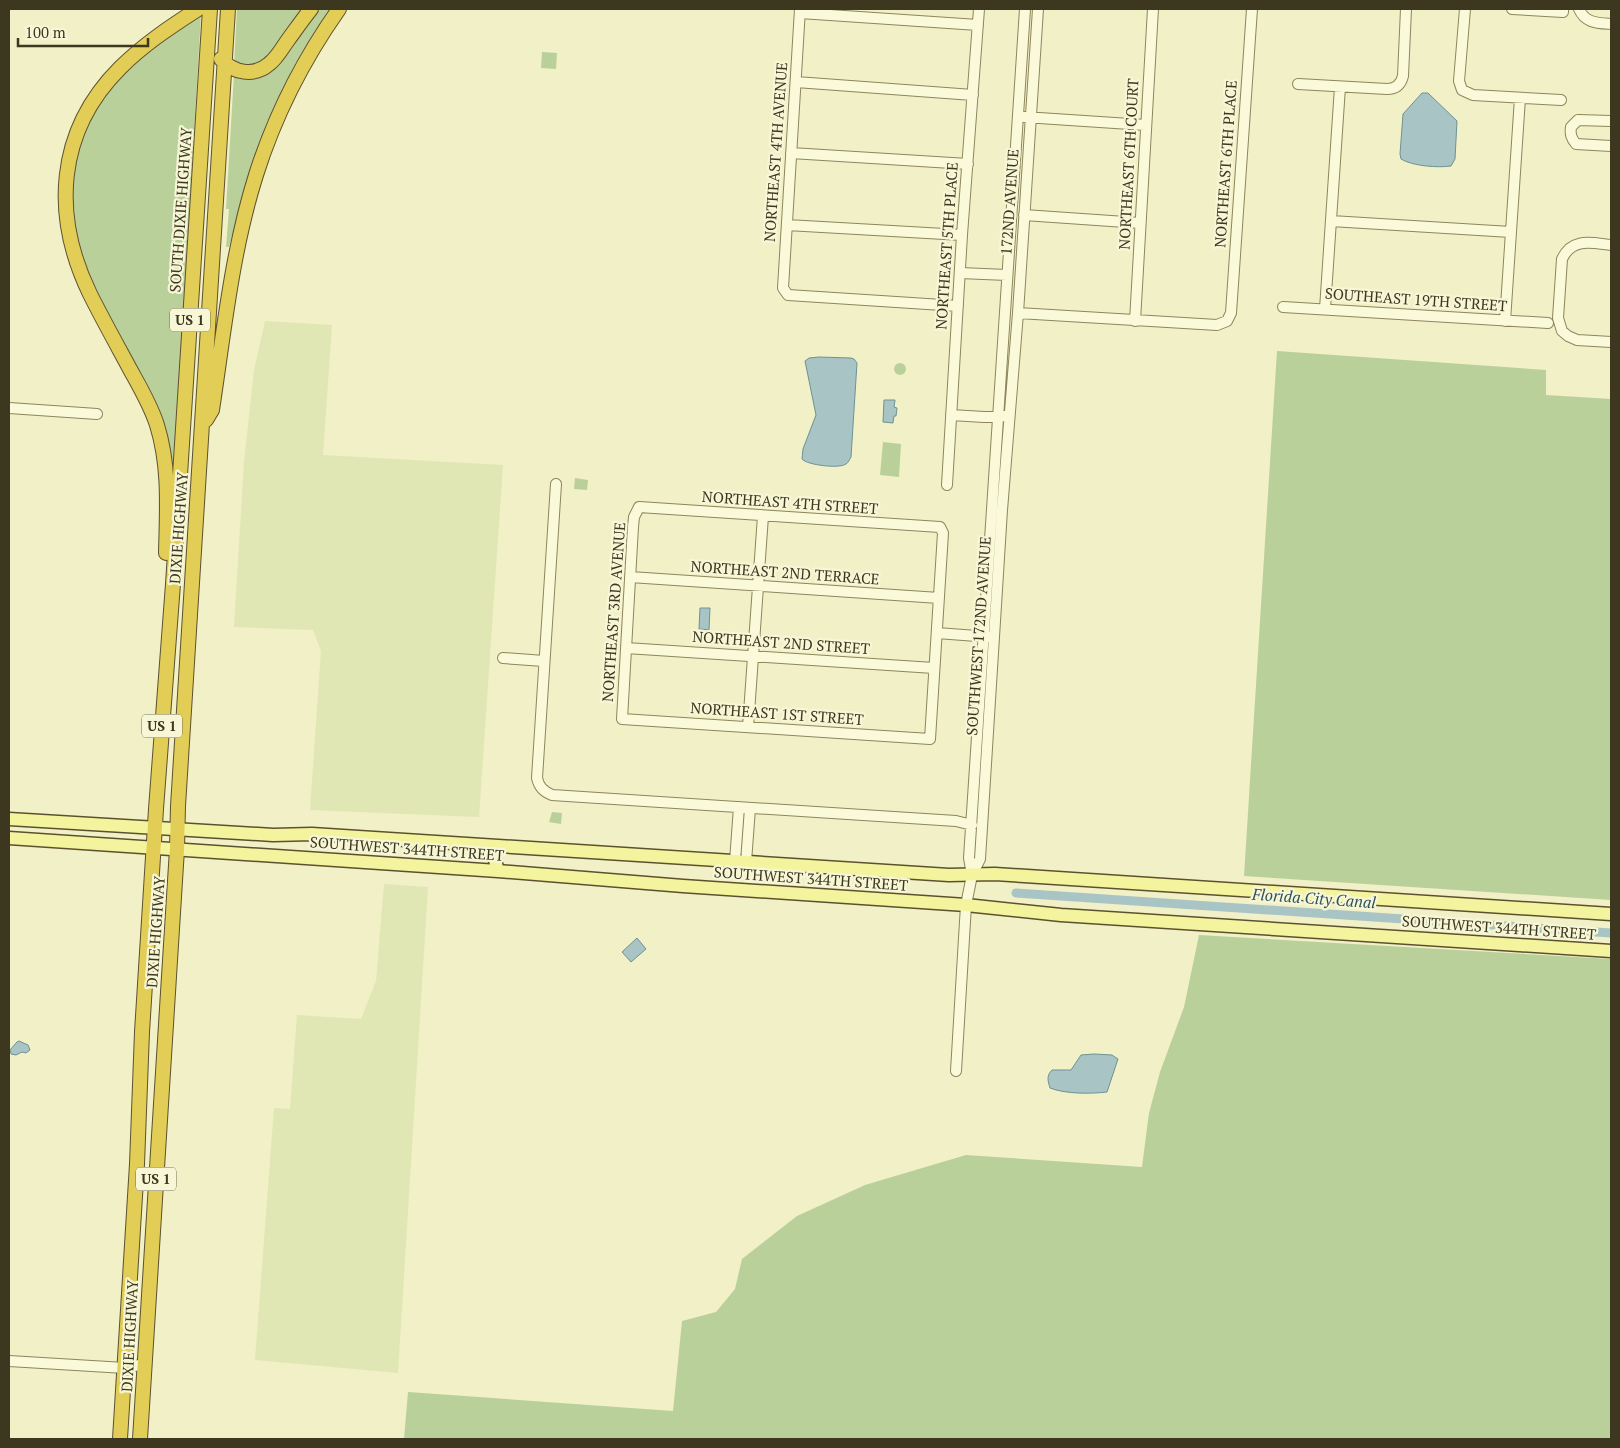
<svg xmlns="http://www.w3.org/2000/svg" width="1620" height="1448" font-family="'PT Serif',serif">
<rect width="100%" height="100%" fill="#f1f0c7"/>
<!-- farmland -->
<path fill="#e0e7b4" d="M265,321l67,4 -9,130 180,10 -24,352 -169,-7 11,-159 -8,-21 -79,-3 10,-165 10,-92z
M384,884l44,3 -30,486 -143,-13 19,-252 16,1 7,-94 64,4 15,-38z"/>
<!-- green -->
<path fill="#bad09a" d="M237,9h70l-47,57 -26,-1z
M318,9h12c-53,73 -79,151 -101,238h-3l3,-38h-3l8,-135 11,4 56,-47z
M201,14l-26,446h-6l-84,-189 -14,-54 4,-63 20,-48 27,-32 30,-26z
M542,52l15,1 -1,16 -15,-1z
M1277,351l269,19v25l65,4v501l-367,-24z
M894 369a6 6 0 1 1 12 0a6 6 0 1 1-12 0Z
M883,442l18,2 -2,33 -19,-2z
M575,478l13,2 -1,10 -13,-1z
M552,812l10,1 -1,11 -12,-2z
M1199,935l412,24v480h-1207l4,-47 265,19 9,-90 34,-9 19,-23 7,-30 55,-43 68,-31 101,-30 176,12 7,-54 11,-41 24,-65z"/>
<!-- water -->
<path fill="#a8c4c4" stroke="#6e9293" d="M1422,93h6l29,28 -2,38 -4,7c-13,2 -39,0 -50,-7l-1,-5 3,-40z
M819,357l32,1 3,1 3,4 -6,94c-2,3 -2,5 -5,7 -7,5 -39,1 -44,-5l1,-10 13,-34 -11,-54 4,-3z
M884,400h11l-1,7 3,1 -1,8h-2l-1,7 -10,-1z
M700,608h10l-1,22 -10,-1z
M637,938l9,11 -15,13 -9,-10z
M19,1041l9,4 2,5 -4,3 -4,-1 -6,3 -5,-1 -1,-4 7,-8z
M1094,1054l18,1 6,4 -11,33c-16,2 -42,2 -57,-4 -2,-7 -4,-12 2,-18h19l10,-15z"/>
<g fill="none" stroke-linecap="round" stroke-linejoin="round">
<!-- canal -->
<path stroke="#a8c4c4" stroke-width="9" d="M1016,893l595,40"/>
<defs>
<path id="minor" d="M800,9l-17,279 5,7 170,11
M1465,9l-6,72 3,9 11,5 88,5
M1512,9l51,3v-3
M1579,9c6,14 18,14 32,15
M800,13l178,12
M796,82l177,13
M1298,84l89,5c9,0 14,-5 16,-13l3,-67
M1024,117l121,8
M1611,121l-33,-1 -7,7c-1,7 0,11 5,17l35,2
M791,153l177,11
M1024,215l116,8
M1331,221l180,11
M787,225l175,10
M1611,245c-19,-2 -39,-8 -49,14l-4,59 4,13 6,5 9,4 34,2
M960,273l47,2
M1283,307l265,16
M1325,309l15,-222
M1018,313l199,12 10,-4 4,-8 21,-304
M1135,321l18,-312
M1505,321l15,-223
M9,408l88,6
M951,415l33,2 21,-1
M556,484l-19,294c2,9 6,13 15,17l404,26 16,4
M947,485l15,-250 17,-226
M639,507l301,20 3,6 -13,206 -308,-20 11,-192 1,-10z
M630,577l309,21
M937,633l53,4
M626,648l308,20
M503,658l41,3
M748,727l15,-211
M735,861l4,-54
M746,862l4,-54
M972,875l-3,-17 56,-849
M956,1071l10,-166 6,-30 8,-16 22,-349 16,-197 20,-304
M9,1361l116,7 19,-4"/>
<path id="major" d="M9,819l264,16 39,-1 637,41 46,-1 616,40
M9,838l489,33 185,15 283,19 95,10 550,36
M491,846l7,25"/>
<path id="highway" d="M221,59c12,14 33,18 48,5 8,-6 13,-16 19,-24 8,-11 15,-21 23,-31
M206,420l6,-10c12,-79 20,-159 44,-235 19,-60 47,-115 83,-166
M166,553c1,-44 4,-86 -9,-128 -6,-19 -16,-36 -26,-54 -14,-26 -28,-51 -41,-77 -38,-78 -34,-162 30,-226 23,-23 50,-41 78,-59
M120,1439l17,-275 5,-132 14,-223 17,-225 37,-575
M140,1439l37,-590 1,-43 50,-797"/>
</defs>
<!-- minor casing -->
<use href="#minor" stroke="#8e855b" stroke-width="12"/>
<!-- major casing -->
<use href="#major" stroke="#5c512f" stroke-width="15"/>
<!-- highway casing -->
<use href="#highway" stroke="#5c512f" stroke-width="16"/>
<!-- minor -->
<use href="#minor" stroke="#fafadb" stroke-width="10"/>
<!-- major -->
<use href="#major" stroke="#f4f39e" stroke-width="12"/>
<!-- highway -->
<use href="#highway" stroke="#e2cd56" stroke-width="14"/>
</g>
<g text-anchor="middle" stroke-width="4.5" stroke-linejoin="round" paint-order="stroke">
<!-- shield labels -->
<g fill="#f7f7d7" stroke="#757156" stroke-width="1">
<rect x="170" y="308.5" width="40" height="23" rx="4"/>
<rect x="142" y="714.5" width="40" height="23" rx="4"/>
<rect x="136" y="1167.5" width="40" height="23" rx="4"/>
</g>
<g font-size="14" font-weight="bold" fill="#3d371f">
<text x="190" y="325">US 1</text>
<text x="162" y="731">US 1</text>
<text x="156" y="1184">US 1</text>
</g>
<!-- street labels -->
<g font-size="15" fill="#3d371f" stroke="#f7f7d7">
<text transform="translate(776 152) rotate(-86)" y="5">NORTHEAST 4TH AVENUE</text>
<text transform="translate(1129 164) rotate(-87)" y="5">NORTHEAST 6TH COURT</text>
<text transform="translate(1226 164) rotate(-86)" y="5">NORTHEAST 6TH PLACE</text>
<text transform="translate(1010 202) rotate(-86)" y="5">172ND AVENUE</text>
<text transform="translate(181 210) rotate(-86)" y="5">SOUTH DIXIE HIGHWAY</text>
<text transform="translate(947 246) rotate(-86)" y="5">NORTHEAST 5TH PLACE</text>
<text transform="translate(1416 300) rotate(4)" y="5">SOUTHEAST 19TH STREET</text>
<text transform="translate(790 503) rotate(4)" y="5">NORTHEAST 4TH STREET</text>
<text transform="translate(179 528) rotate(-86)" y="5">DIXIE HIGHWAY</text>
<text transform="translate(785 573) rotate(4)" y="5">NORTHEAST 2ND TERRACE</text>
<text transform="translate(614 612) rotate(-86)" y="5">NORTHEAST 3RD AVENUE</text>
<text transform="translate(979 636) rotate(-86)" y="5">SOUTHWEST 172ND AVENUE</text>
<text transform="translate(781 643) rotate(4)" y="5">NORTHEAST 2ND STREET</text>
<text transform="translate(777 714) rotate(4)" y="5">NORTHEAST 1ST STREET</text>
<text transform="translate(407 849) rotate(4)" y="5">SOUTHWEST 344TH STREET</text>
<text transform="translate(811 879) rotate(4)" y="5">SOUTHWEST 344TH STREET</text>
<text transform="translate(1499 928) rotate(4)" y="5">SOUTHWEST 344TH STREET</text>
<text transform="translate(156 932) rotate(-86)" y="5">DIXIE HIGHWAY</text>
<text transform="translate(130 1336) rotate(-87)" y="5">DIXIE HIGHWAY</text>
</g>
<!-- water labels -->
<g font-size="16" font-style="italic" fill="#2e535e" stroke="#f7f7d7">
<text transform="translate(1314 898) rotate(4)" y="6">Florida City Canal</text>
</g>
</g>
<!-- border -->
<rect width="1620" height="1448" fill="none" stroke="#3d371f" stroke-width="20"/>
<!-- scale -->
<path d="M18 38v8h130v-8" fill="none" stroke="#3d371f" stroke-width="2.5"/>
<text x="25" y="38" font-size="15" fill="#3d371f" stroke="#f7f7d7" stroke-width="4" paint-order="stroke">100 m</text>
</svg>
